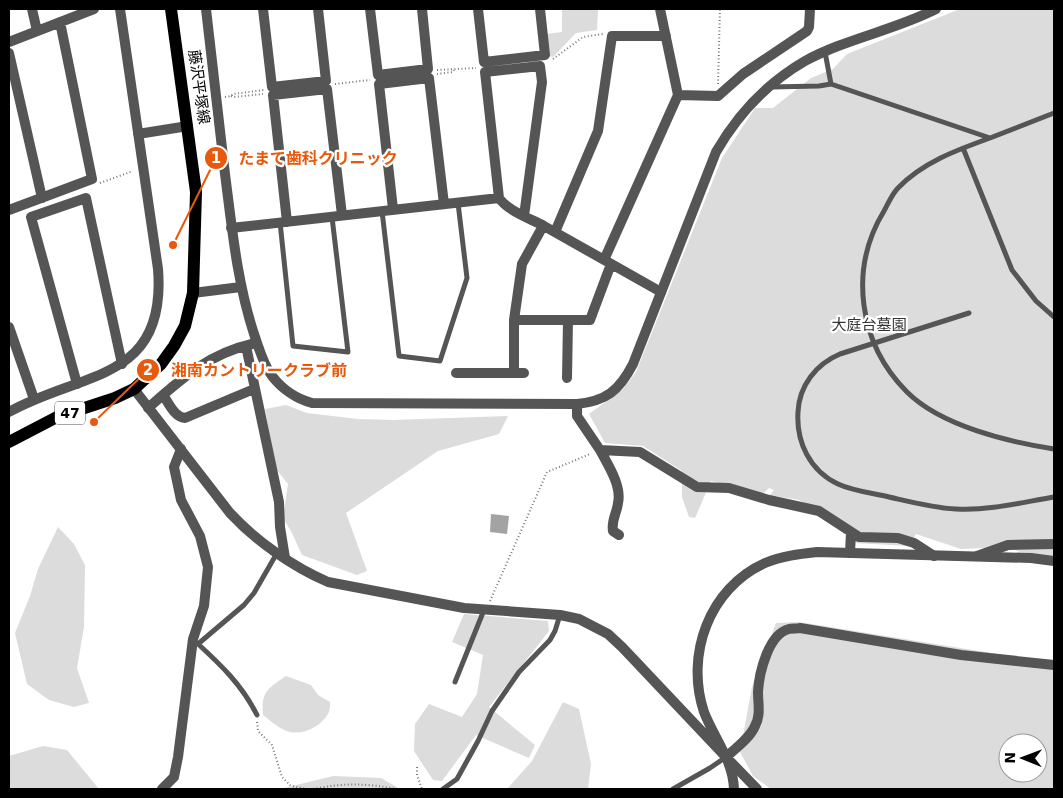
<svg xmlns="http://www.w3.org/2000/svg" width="1063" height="798" font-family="'DejaVu Sans','Noto Sans JP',sans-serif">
<rect width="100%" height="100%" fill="#fff"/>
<!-- green -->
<path fill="#dcdcdc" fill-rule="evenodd" d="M562,9h36l-1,21 -21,3 -23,24 -7,-2v-21l16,-2z
M960,9h94v547l-34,-4 -12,-5 -47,2 -45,-15 -7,12 -55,-3 1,-12 -56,-31 -29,-5 4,-5 -5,-2 -6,6 -52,-13 -16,37 -6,-1 -7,-20v-26l-39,-25 -38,-3 -16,-29 34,-25 13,-17 86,-214 33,-50h18l38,-30 22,-9 14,-15z
M286,405l21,8 51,6 35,1 115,-4 -9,18 -61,17 -92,62 21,58 -10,4 -55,-20 -10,-22 -9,-15 5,-34 -12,-15 -11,-60z
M58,527l16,17 11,21 -1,62 -7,41 12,35 -15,4 -25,-7 -22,-16 -12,-51 15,-37 8,-27z
M464,614l84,7 1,10 -60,76 46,38 -6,13 -53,-23 -34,46 -9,-1 -19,-29 1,-27 14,-20 33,13 15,-23 6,-39 -31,-13z
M799,622l255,41v126h-283l-18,-13 -13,-24 12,-65 24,-64zM1008,743h30v30h-30z
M286,676l25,9 7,10 12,7c0,4 0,9 -2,12 -7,12 -24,21 -38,18 -10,-2 -19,-11 -27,-17 -2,-23 4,-26 23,-39z
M563,702l16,7 12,55 -3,25h-81l25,-28z
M43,746l24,4 32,39h-90v-33z
M333,776l48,2 19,11h-120z"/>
<!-- water -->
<path fill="#a3a3a3" d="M491,514l18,2 -2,18 -17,-2z"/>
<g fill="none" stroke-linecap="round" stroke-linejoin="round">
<!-- path -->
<path stroke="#777" stroke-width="2" stroke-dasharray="1 2.5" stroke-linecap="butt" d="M553,59l30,-22 20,-3
M437,70l39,-2
M437,74l16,-2 1,-2
M335,84l35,-4
M718,84l2,-75
M231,96l3,1 29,-3
M225,97l6,-1 2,-2 31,-4
M100,183l33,-12
M490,601l57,-129 43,-18
M257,722l1,9 14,14 10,32 9,9 16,3
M417,767v8l5,14
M313,789c30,-6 53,-6 83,0"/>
<!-- service -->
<path stroke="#555" stroke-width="5" d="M825,52l6,32
M771,87l48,-1 12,-2 159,54c-33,12 -67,24 -92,50 -6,6 -10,16 -14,23 -36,59 -25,133 23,181 34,34 102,50 147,57
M990,138l64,-25
M963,148l49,122 24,31 18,16
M382,211l17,145 41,5 27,-83 -9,-75
M280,222l13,124 55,6 -16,-135
M969,313l-129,41c-24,10 -41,32 -42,58 -2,30 12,59 40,72 15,7 34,9 51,13 22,5 45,11 67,12 33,2 67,-7 98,-12
M197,643c24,22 45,42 60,72
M198,644l46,-39 10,-12 23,-40
M455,682l29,-72
M443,789l14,-10 21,-38 14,-30 27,-39 31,-32 5,-9 5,-16
M673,789l37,-21 16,-11"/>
<!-- minor -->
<path stroke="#555" stroke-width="10" d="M32,9l5,22
M263,9l9,78 54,-6 -8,-72
M370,9l8,66 50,-6 -6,-60
M478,9l6,53 61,-7 -5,-46
M9,42l85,-33
M9,53l33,145
M678,95l40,1 25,-22 64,-43 2,-4 1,-18
M393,209l-14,-125 50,-6 15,126
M9,210l83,-31 -32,-157
M524,216l18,-134 -2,-16 -55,6 14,126c9,13 30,20 45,28 39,22 78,44 117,66
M287,222l-14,-127 54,-6 15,126
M543,226l-21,38 -8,56h76l21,-56
M231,228l268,-30
M555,232l43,-101 14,-95h54
M604,260l74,-165 -18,-86
M9,327l25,72
M246,346l33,156 1,25 5,31
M456,373h68
M514,373v-53
M567,378l1,-58
M77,384l-46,-167 55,-19 36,166
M163,395c6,8 11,22 22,23l69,-29
M577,404v12l23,34 40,2 57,35 32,1 40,12 50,11 40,26 39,1 16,5 20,13
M148,408c33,-29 60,-54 104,-64
M600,450c8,15 22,36 18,53 -1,10 -7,17 -5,28l6,4
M850,553l1,-21
M977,556l31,-11 46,-1
M162,789l12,-12 4,-20 15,-118 11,-33 4,-39 -8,-31 -19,-36 -7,-33 7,-18
M757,789l-31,-32c9,-8 24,-19 29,-31 6,-11 3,-22 3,-34 1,-18 10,-58 31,-63 3,-1 8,0 11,-1l161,27 93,10"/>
<!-- tertiary -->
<path stroke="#555" stroke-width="10" d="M206,9c6,55 13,110 19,165 7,54 12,108 29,160 5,14 9,30 18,42 10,13 25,23 40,27l265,1c29,-3 42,-13 56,-40l83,-212c22,-38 51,-69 89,-91 40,-22 90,-31 131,-52
M138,134l50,-8
M193,293l48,-6
M134,389l96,124c26,28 63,54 98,69l136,26 96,7 19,4 29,15 14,13 104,110
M9,412c73,-41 158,-30 149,-143l-38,-260
M734,789c-1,-29 -20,-51 -30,-77 -19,-57 5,-124 61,-149 17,-7 34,-9 52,-11l214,6 23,3"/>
<!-- primary -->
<path stroke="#000" stroke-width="12" d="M9,442l48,-25 58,-19 19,-9 27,-25 13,-18 11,-20 8,-33 3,-101 -25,-183"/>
</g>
<g text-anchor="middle" stroke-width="4.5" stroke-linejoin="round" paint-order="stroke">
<!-- shield labels -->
<rect fill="#fff" stroke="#4c4c4c" stroke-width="1" x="55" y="401.5" width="30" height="23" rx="4"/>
<g font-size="14" font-weight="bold" fill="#000">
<text x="70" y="418">47</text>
</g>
<!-- street labels -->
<g font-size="15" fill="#000" stroke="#fff">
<text transform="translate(199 87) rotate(82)" y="5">藤沢平塚線</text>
</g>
<!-- park labels -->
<g font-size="15" fill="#333" stroke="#fff">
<text x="869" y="330">大庭台墓園</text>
</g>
</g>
<!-- callouts -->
<path fill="none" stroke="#e8590c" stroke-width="2" d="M173 245L216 158M94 422L148 370"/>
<g fill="#e8590c" stroke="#fff" stroke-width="2">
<circle cx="173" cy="245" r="5"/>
<circle cx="94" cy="422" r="5"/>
<circle cx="216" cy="158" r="12"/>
<circle cx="148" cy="370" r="12"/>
</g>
<g font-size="15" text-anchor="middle" font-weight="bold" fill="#fff">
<text x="216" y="163">1</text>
<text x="148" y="375">2</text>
</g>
<g font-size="16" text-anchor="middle" font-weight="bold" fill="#e8590c" stroke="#fff" stroke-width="4.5" stroke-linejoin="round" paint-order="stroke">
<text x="318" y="164">たまて歯科クリニック</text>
<text x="259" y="376">湘南カントリークラブ前</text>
</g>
<!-- border -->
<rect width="1063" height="798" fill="none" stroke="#000000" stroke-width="20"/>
<!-- north arrow -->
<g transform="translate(1023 758) rotate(271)"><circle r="24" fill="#ffffff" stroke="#999999"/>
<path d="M0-4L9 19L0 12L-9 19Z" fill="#000000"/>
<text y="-8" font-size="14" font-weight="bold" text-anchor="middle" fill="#000000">N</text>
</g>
</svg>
